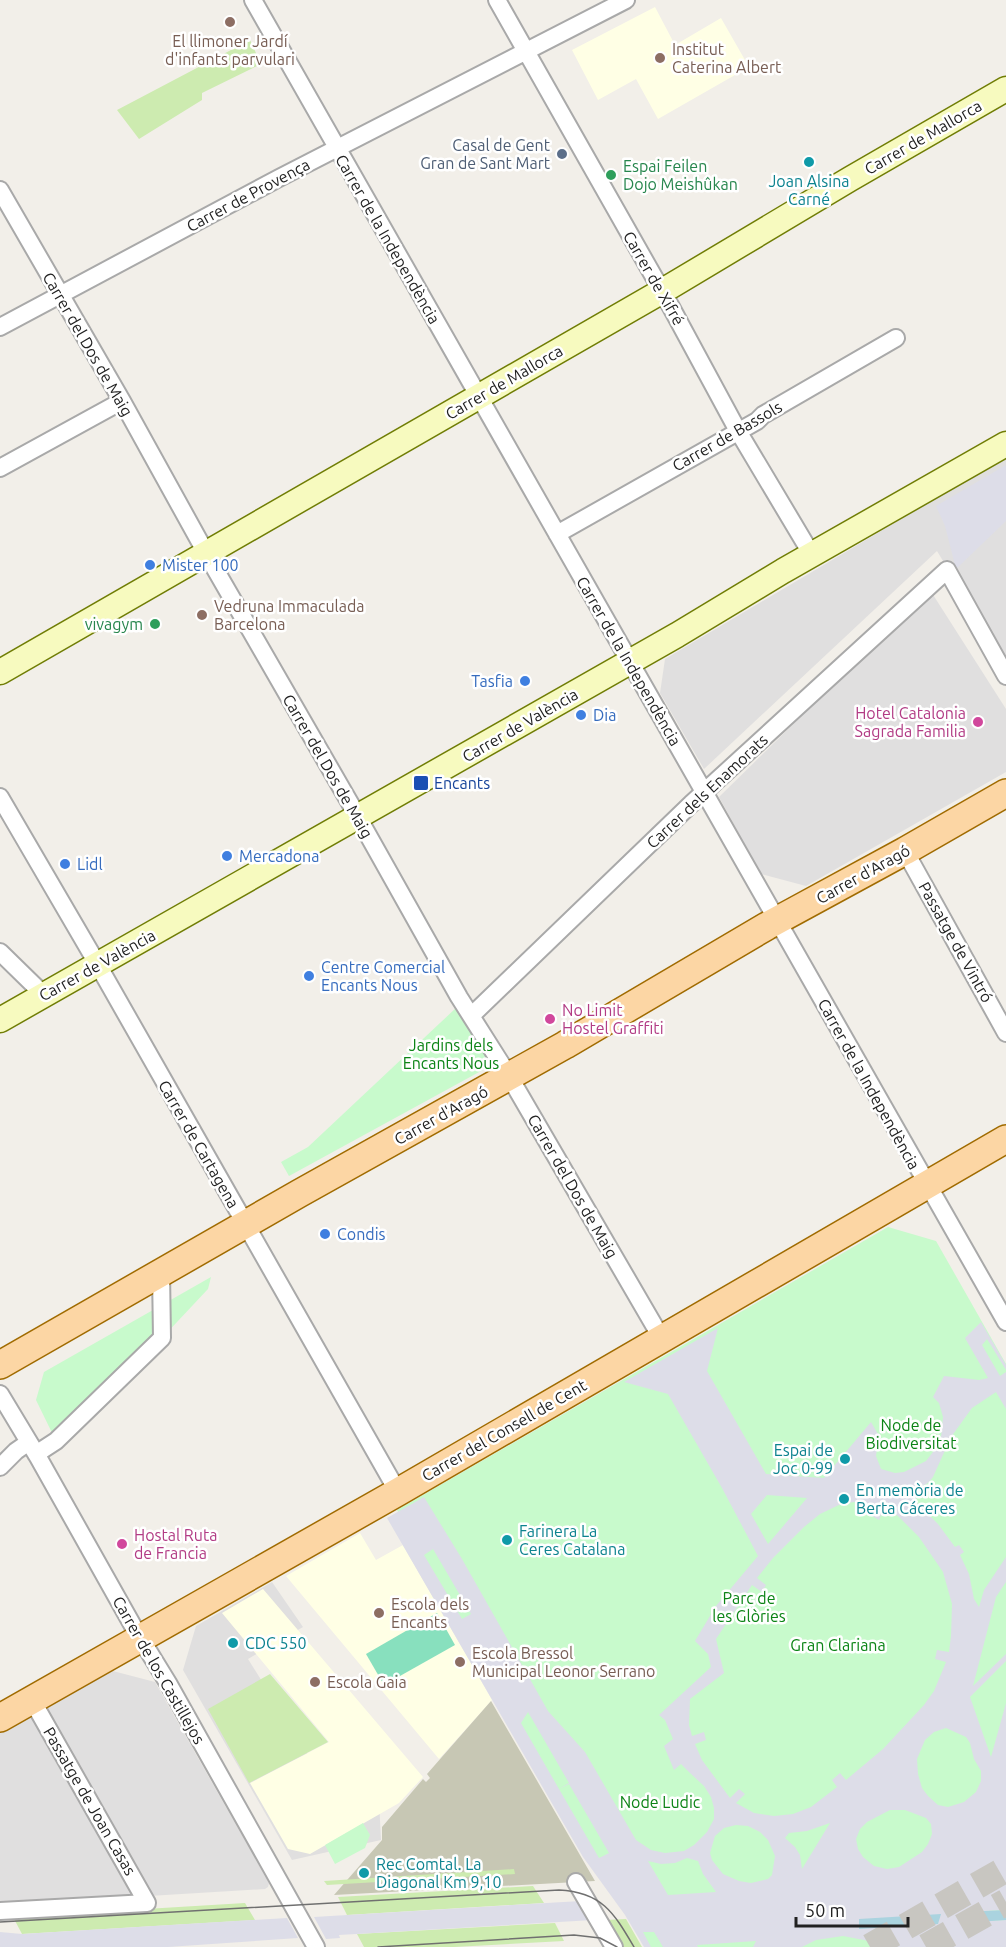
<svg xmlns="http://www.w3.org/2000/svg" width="1006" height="1947" font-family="Ubuntu,sans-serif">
<rect width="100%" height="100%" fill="#f2efe9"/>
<!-- residential -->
<path fill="#e0dfdf" d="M1006,457v208l-69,-114 -233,218 -44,-76 5,-34z
M930,590l76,119v63l-200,114 -45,-12 -42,-77z
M272,1582l31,45 -55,32 79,126 51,-4 3,59 -89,20 -109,-190 13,-44z
M109,1670l46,12 114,201 -1,4 -3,2 -265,16v-172z"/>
<!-- education -->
<path fill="#ffffe5" d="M655,7l20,38 46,-27 28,49 -91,52 -22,-40 -38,21 -26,-50z
M360,1533l16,27 27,-15 89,155 -53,59 -153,-183z
M263,1589l160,188 -24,26 -89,51 -22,-5 -38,-66 79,-41 -107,-129z"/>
<!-- construction -->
<path fill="#c7c7b4" d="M491,1701l104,180 -261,14 48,-55v-13l41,-48 3,3 4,-4 -3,-4z"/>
<!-- grass -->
<path fill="#cdebb0" d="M250,40l11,24 -59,29v7l-63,39 -22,-29z
M270,1674l58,68 -79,41 -41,-74z
M514,1869l1,5 -188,11 -3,-4z
M533,1886l11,17 -197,12 -9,-18z
M245,1903l10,17 -233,14 -9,-17z
M626,1919l16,28h-22l-15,-27z
M555,1923l9,18 -110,6h-90l-7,-13z"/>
<!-- park -->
<path fill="#c8facc" d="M457,1007l35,58 -203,111 -8,-14 27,-15z
M888,1227l48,14 70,123v583h-357l-112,-190 -140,-247z
M211,1277l-3,12 -46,49 -106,103 -20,-41 8,-28z
M363,1823l7,12 -5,13 -30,16 -10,-19z"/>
<!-- pitch -->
<path fill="#88e0be" d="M437,1613l18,32 -71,40 -18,-31z"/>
<!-- plaza -->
<path fill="#dddde8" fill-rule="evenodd" d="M1006,465v56l-50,48 -11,-43 -9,-20z
M981,1322l25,43v5l-19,-31 -5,6 18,31 6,-4v37l-10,-17 -24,16 -21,29 -18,40 -5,6 -13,7 2,13 21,21 17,23 4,-2 5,7 -4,3 9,19 5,25 5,8 5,-17 22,-33v25l-10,15 -23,89 33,-32v7l-36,36 21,60 15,-54v207l-41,2 -2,10 43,-2v27h-127l-10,-6 -26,-5 -27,4 -14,7h-49l3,-6 -59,4 1,2h-35l-9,-15h-11l8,15h-7l-19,-32 -42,-58 -196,-339 37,-21 38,62 86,152 37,41 51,88 15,10 14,3 19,-2 10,-6 13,-13 7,-13v-11l-3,-11 -7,-11 -14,-13 -9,-9 -7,6 -10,-24 9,-7 -8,-19 -6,-5 52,-48 -3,-13 -13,-13 21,-35 42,-50 -36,-68 -54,-94 -44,-12 94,-54 -11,43 59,103 58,4 47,-56 8,14 -3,20 5,13 14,4 9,-1 22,-11 10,-13 5,-11 2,-20 -4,-14 -6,-6 11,-21 35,4 9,-2 -23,-40zM767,1495l40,3 -39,46 -17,-30zM854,1502l22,3 -4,11 7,4 5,-12 14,8 21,21 24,35 9,32 -1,32 -2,16 -12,-2 -2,9 11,3 -12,29 -10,14 -41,44 -37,31 -6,-7 -8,7 5,7 -26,20 -18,7 -19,2 -20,-3 -18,-10 9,-9 -6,-5 -9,9 -28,-38 -7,-16 11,-4 -2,-8 -12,4 -3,-11 1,-26 34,-26 -8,-34 36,-54 10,7 4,-7 -9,-7 16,-20 31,-31 16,-13 21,-10zM433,1549l38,65 -9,5 -38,-64zM528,1712l41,71 -10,6 -38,-66zM946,1728l20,9 4,6 4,16 7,12v10l-5,11 -12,10 -16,5 -10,-2 -10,-9 -6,-8 -4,-14 -1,-15 8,-19 9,-8zM569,1784l40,69 -10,5 -40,-69zM890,1810h15l21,8 5,6 1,10 -4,10 -6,8 -23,15 -12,2 -13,-3 -11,-9 -5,-8 -2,-10 4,-10 7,-7zM830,1823l-28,46 -2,-14 -5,-8 -10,-9 4,-5 18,-2zM736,1825l12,1 12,6 8,8 7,16 -3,19 -4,4 -17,4 -12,-2 -16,-7 -11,-14 -2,-7 5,-17 9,-8zM687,1858l11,3 5,13 13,18 -48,3 -20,-34 13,3 14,-1z
M581,1901l12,19 -254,15 1,3 -14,1 -12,-22z
M287,1918l11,20 -130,9h-168v-15l22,2z"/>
<!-- water -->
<path fill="#aad3df" d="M1006,1910v10l-44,3 3,-11z
M941,1914l-3,10 -79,5v-10z"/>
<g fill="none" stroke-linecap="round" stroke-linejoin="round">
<!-- primary-tunnel -->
<path stroke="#c8c6c1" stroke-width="27" stroke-dasharray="27 14" stroke-linecap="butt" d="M870,1947l136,-78
M926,1947l80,-45"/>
<defs>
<path id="street" d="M253,0l753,1322
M497,0l174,307 67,124 74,124
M0,190l122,211 89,161 143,248 105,187 50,79 153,263
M0,327l279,-149 347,-178
M0,468l122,-67
M557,534l200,-113 6,-6 133,-77
M0,797l98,168 300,527
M905,851l101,182
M0,952l44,43
M471,1016l220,-212 256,-234 59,106
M0,1394l38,63 95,169 35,57 148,264
M36,1454l20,-13 106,-103 -1,-66
M0,1467l16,-16 13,-9
M576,1882l38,65
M0,1911l147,-8 -115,-203"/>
<path id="secondary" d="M0,672l671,-386 179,-107 156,-90
M0,1020l677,-385 106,-64 223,-127"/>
<path id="primary" d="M0,1365l300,-172 265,-148 202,-119 138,-75 101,-58
M0,1718l398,-226 608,-353"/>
</defs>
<!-- street casing -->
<use href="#street" stroke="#a9a9a9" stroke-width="20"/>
<!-- secondary casing -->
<use href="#secondary" stroke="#707d05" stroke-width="27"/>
<!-- primary casing -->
<use href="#primary" stroke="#a06b00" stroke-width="30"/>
<!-- street -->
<use href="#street" stroke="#fff" stroke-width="16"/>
<!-- secondary -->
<use href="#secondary" stroke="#f7fabf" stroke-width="24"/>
<!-- primary -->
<use href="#primary" stroke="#fcd6a4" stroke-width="27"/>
<!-- tram -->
<path stroke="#707070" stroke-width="1.5" d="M0,1922l559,-32c43,2 55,23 75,57
M378,1947l196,-12 26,3 17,9"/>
</g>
<!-- markers -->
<g fill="#8d6e63" stroke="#fff" stroke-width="2">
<circle cx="230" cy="22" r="6"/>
<circle cx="660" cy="58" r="6"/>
<circle cx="202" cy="615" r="6"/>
<circle cx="379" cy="1613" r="6"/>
<circle cx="460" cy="1662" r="6"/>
<circle cx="315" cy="1682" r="6"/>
</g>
<circle fill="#5c6f8a" stroke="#fff" stroke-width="2" cx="562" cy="154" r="6"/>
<g fill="#0f9aa8" stroke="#fff" stroke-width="2">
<circle cx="809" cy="162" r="6"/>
<circle cx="845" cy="1459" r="6"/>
<circle cx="844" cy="1499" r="6"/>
<circle cx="507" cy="1540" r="6"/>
<circle cx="233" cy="1643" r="6"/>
<circle cx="364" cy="1873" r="6"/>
</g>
<g fill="#2e9e5b" stroke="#fff" stroke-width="2">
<circle cx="611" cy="175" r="6"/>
<circle cx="155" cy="624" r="6"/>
</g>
<g fill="#3f7fe0" stroke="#fff" stroke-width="2">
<circle cx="150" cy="565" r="6"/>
<circle cx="525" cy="681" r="6"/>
<circle cx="581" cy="715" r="6"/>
<circle cx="227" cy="856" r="6"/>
<circle cx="65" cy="864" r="6"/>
<circle cx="309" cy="976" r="6"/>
<circle cx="325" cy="1234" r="6"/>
</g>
<g fill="#d1479c" stroke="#fff" stroke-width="2">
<circle cx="978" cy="722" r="6"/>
<circle cx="550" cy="1019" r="6"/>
<circle cx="122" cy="1544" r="6"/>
</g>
<rect fill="#1a4fb4" stroke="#fff" stroke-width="2" x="413" y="775" width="16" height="16" rx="3"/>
<g text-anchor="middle" stroke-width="5" stroke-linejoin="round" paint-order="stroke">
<!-- education labels -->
<g font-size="16" fill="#785e54" stroke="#fff" text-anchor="start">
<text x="230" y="47" text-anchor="middle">El llimoner Jardí<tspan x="230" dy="18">d'infants parvulari</tspan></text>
<text x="672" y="55">Institut<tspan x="672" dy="18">Caterina Albert</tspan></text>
<text x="214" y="612">Vedruna Immaculada<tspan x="214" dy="18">Barcelona</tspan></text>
<text x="391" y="1610">Escola dels<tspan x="391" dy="18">Encants</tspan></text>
<text x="472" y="1659">Escola Bressol<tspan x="472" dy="18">Municipal Leonor Serrano</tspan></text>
<text x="327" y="1688">Escola Gaia</text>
</g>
<!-- street labels -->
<g font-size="16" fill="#222" stroke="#fff">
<text transform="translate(923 137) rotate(-30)" y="6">Carrer de Mallorca</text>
<text transform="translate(248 195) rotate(-28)" y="6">Carrer de Provença</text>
<text transform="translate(388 239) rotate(60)" y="6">Carrer de la Independència</text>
<text transform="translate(654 278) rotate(60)" y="6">Carrer de Xifré</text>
<text transform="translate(88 344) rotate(60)" y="6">Carrer del Dos de Maig</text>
<text transform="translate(504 382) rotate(-30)" y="6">Carrer de Mallorca</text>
<text transform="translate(727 436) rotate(-30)" y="6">Carrer de Bassols</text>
<text transform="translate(629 661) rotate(60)" y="6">Carrer de la Independència</text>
<text transform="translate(520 725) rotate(-30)" y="6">Carrer de València</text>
<text transform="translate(328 766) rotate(60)" y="6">Carrer del Dos de Maig</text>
<text transform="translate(707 791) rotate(-43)" y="6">Carrer dels Enamorats</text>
<text transform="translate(863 874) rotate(-29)" y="6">Carrer d'Aragó</text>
<text transform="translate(956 942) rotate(61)" y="6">Passatge de Vintró</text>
<text transform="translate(97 965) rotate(-29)" y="6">Carrer de València</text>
<text transform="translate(869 1084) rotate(61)" y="6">Carrer de la Independència</text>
<text transform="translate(441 1115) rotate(-29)" y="6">Carrer d'Aragó</text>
<text transform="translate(199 1144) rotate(60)" y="6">Carrer de Cartagena</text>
<text transform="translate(573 1186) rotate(60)" y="6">Carrer del Dos de Maig</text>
<text transform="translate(504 1430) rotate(-30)" y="6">Carrer del Consell de Cent</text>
<text transform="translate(159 1670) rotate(60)" y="6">Carrer de los Castillejos</text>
<text transform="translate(90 1801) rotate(60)" y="6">Passatge de Joan Casas</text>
</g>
<!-- service labels -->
<g font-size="16" fill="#4e5e75" stroke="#fff" text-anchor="end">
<text x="550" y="151">Casal de Gent<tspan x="550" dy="18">Gran de Sant Mart</tspan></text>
</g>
<!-- leisure labels -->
<g font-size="16" fill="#27864d" stroke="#fff" text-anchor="start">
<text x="623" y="172">Espai Feilen<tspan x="623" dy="18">Dojo Meishûkan</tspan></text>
<text x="143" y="630" text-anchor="end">vivagym</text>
</g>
<!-- culture labels -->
<g font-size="16" fill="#0d838f" stroke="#fff" text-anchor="start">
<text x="809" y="187" text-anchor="middle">Joan Alsina<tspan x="809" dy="18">Carné</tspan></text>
<text x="833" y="1456" text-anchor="end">Espai de<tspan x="833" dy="18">Joc 0-99</tspan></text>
<text x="856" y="1496">En memòria de<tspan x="856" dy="18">Berta Cáceres</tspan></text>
<text x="519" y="1537">Farinera La<tspan x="519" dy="18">Ceres Catalana</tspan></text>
<text x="245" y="1649">CDC 550</text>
<text x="376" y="1870">Rec Comtal. La<tspan x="376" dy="18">Diagonal Km 9,10</tspan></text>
</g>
<!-- shop labels -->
<g font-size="16" fill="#366cbe" stroke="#fff" text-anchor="start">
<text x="162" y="571">Mister 100</text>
<text x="513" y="687" text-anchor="end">Tasfia</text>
<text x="593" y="721">Dia</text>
<text x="239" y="862">Mercadona</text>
<text x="77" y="870">Lidl</text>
<text x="321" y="973">Centre Comercial<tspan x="321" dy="18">Encants Nous</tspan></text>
<text x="337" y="1240">Condis</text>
</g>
<!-- hotel labels -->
<g font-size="16" fill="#b23c85" stroke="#fff" text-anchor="start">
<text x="966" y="719" text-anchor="end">Hotel Catalonia<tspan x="966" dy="18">Sagrada Familia</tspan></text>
<text x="562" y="1016">No Limit<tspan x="562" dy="18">Hostel Graffiti</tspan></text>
<text x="134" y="1541">Hostal Ruta<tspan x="134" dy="18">de Francia</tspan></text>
</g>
<!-- transit labels -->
<g font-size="16" fill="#164399" stroke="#fff" text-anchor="start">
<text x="434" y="789">Encants</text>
</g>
<!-- park labels -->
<g font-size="16" fill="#0c8416" stroke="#fff">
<text x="451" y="1051">Jardins dels<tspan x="451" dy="18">Encants Nous</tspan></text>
<text x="911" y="1431">Node de<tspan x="911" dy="18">Biodiversitat</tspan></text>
<text x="749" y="1604">Parc de<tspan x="749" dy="18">les Glòries</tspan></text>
<text x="838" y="1651">Gran Clariana</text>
<text x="660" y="1808">Node Ludic</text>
</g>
</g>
<!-- scale -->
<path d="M796 1917v9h112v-9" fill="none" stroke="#222222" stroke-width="3"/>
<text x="805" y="1917" font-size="18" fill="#222222" stroke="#ffffff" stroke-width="4.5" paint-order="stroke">50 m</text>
</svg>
